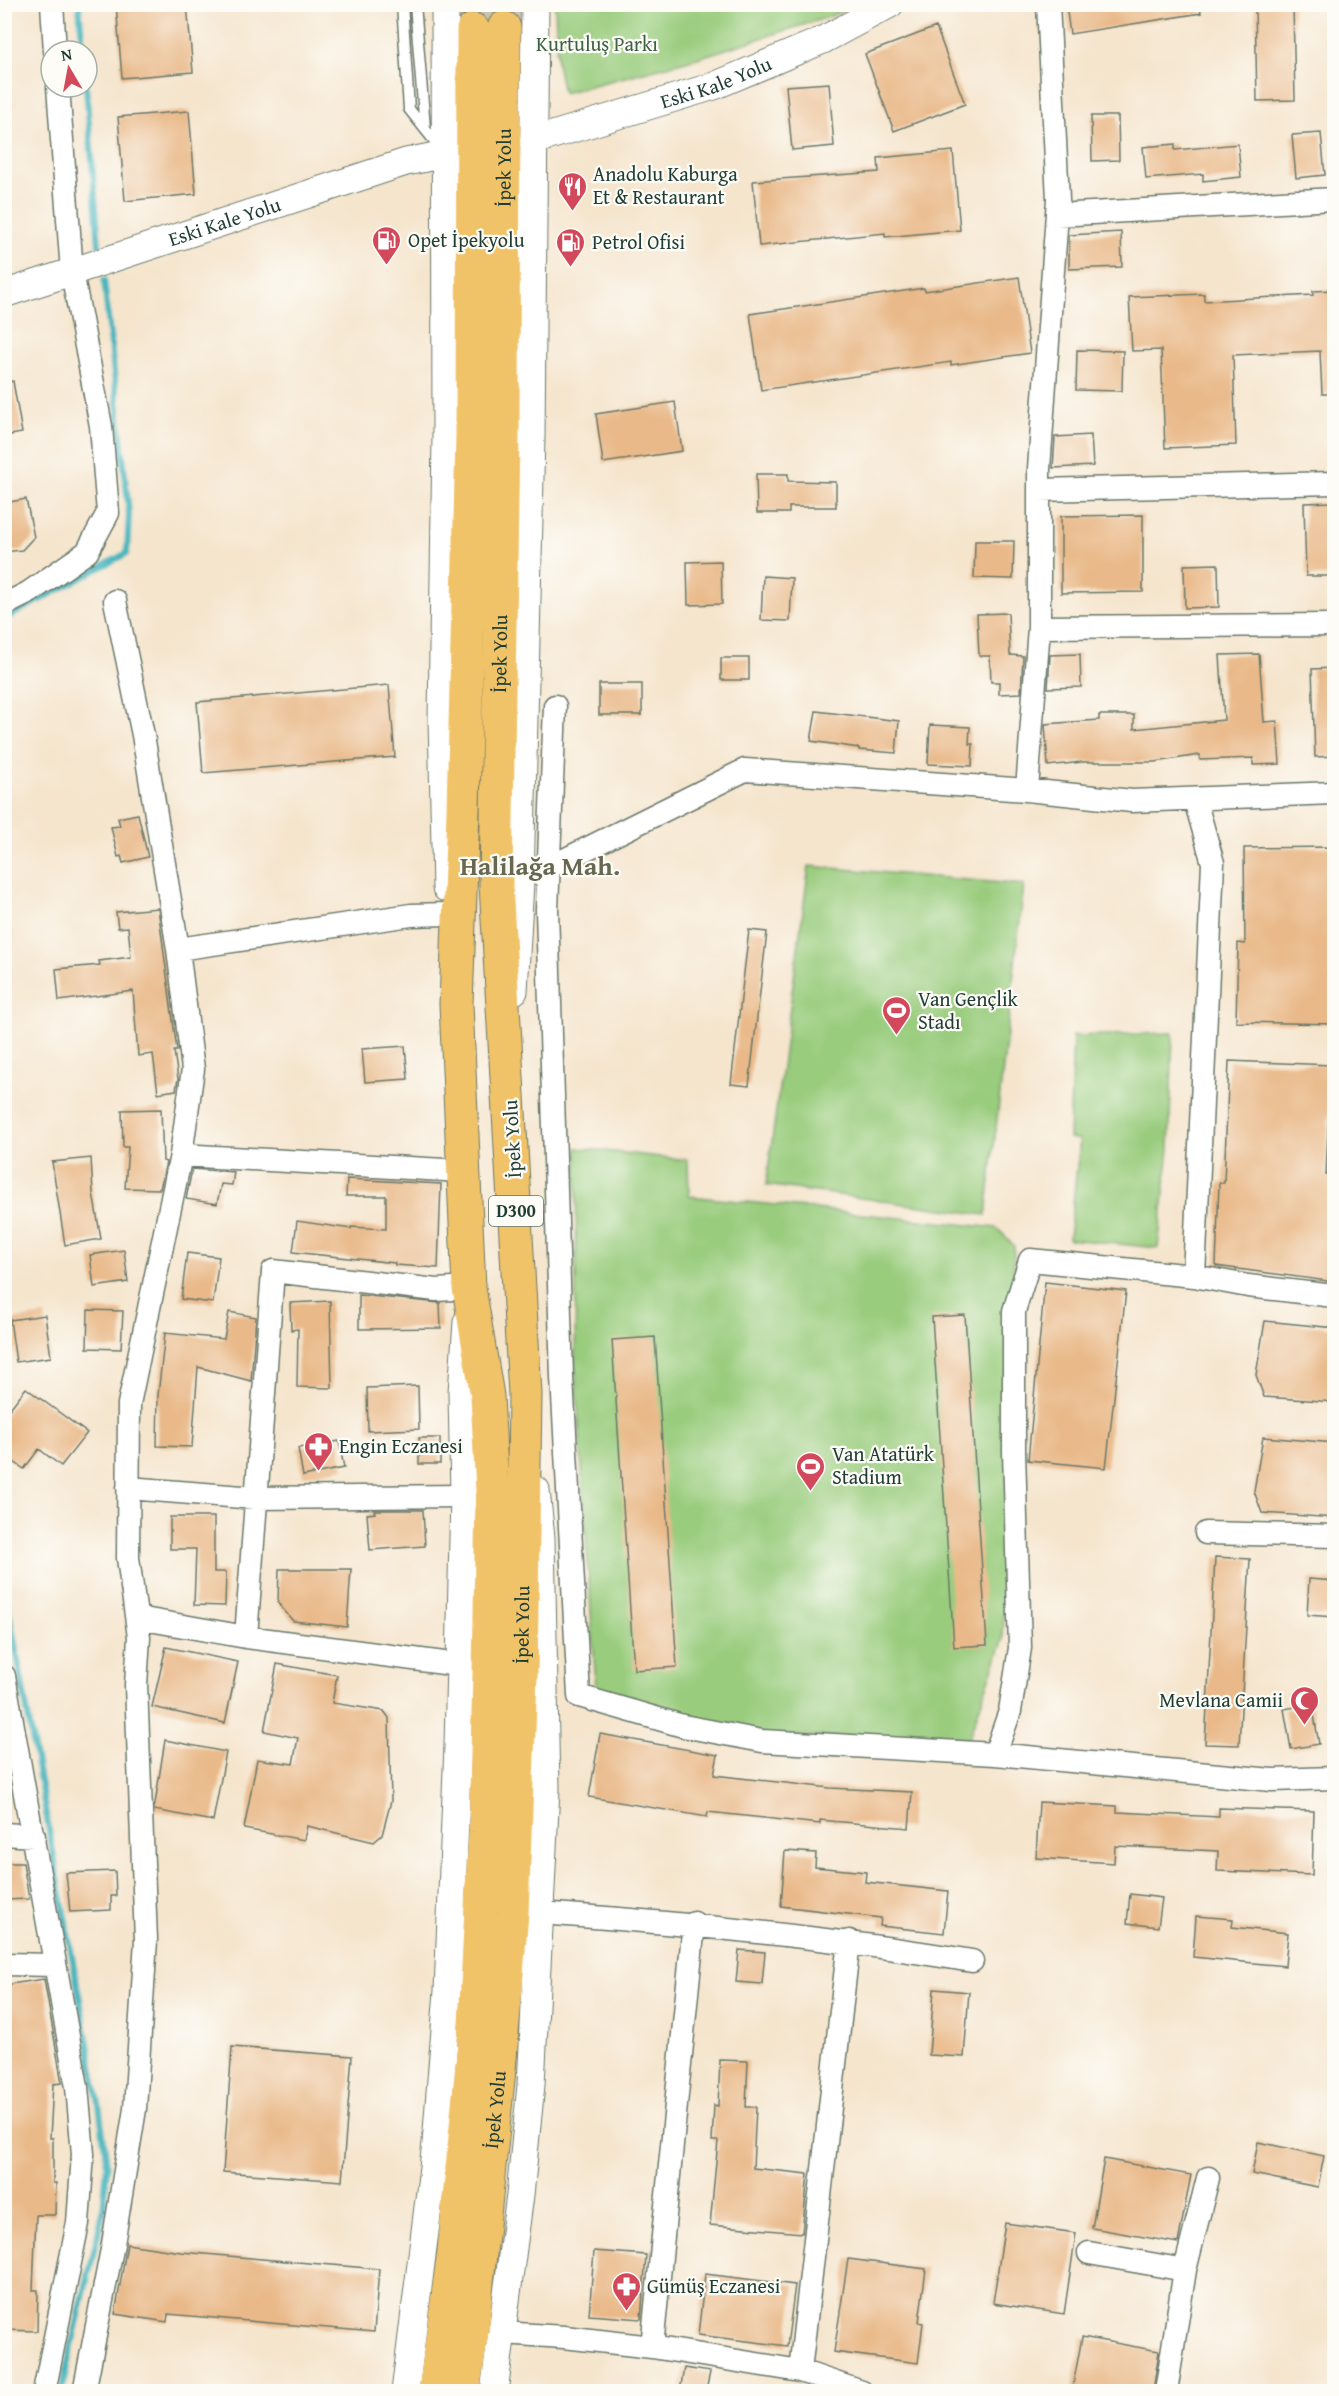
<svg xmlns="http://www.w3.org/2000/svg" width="1339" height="2396" font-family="'Gentium Book Plus',serif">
<rect width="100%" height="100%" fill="#fdfcf7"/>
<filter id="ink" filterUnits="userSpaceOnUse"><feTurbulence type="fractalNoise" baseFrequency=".0167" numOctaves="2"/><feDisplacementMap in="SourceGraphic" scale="12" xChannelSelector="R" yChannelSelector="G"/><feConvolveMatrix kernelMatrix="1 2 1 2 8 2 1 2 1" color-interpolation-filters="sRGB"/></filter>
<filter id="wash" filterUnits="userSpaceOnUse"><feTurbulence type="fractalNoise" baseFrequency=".008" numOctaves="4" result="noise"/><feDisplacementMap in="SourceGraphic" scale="24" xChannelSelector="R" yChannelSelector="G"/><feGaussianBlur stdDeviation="1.35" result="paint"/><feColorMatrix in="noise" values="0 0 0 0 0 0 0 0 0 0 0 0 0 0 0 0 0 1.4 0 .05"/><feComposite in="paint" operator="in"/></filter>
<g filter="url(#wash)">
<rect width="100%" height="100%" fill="#f5e5cd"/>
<!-- green -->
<path fill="#99cc7d" stroke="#5c8458" stroke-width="1.5" d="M476,4c18,1 34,-2 42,17h-56l8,-13z
M555,5v-1l301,1 -27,12 -135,42 -131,34 -6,-30z
M809,866l215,19 -38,330 -220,-30z
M1173,1033l-4,116 -11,99 -89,-9 11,-99 -11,-2 4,-102z
M577,1148l111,12 1,36 308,32 17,18 -11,395 -35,99 -213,-5 -159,-46 -21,-326z"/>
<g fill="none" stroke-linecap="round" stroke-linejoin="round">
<!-- stream -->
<path stroke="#46b5be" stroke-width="6" d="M79,4l4,47
M86,87l13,158
M4,619l123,-66 2,-40 -25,-233
M4,1584l95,520 8,61 -4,47 -42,180"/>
</g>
<g id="blocks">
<!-- building -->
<path fill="#e9b989" d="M116,4h71l6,68 -71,6z
M1066,4h134l1,9 -131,21z
M1255,4h38l2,96 -38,1z
M936,27l29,77 -71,27 -29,-77z
M829,83l5,63 -42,4 -6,-64z
M189,111l7,83 -71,7 -7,-84z
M1091,116h27l1,44 -27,1z
M1321,133l4,42 -29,3 -4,-43z
M1175,144v6l63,-6 3,33 -38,4v-7l-57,5 -3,-32z
M953,151l7,79 -75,7v-4l-126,13 -6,-65 126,-9 -1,-14z
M1121,232l1,35 -53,2v-34z
M1019,277l11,76 -79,12v-3l-190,28 -11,-76 174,-26 1,3z
M1335,290v104h-13l-2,-43 -87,4 3,90 -71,3 -4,-98 -29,1 -3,-54 75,-3v7l109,-6v-4z
M1077,350l46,1 -1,40 -46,-1z
M13,381l9,52 -18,3v-54z
M675,402l7,49 -79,12 -7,-49z
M1091,435l2,31 -40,2 2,-31z
M756,474h32v7l48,1v25h-47v6h-32z
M26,499l8,38 -12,13 -18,2v-49z
M1335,502v74h-29l-2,-73z
M1143,515v77l-82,1v-77z
M975,541h39l-1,38 -39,-1z
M721,561l1,43 -34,1 -1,-43z
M1218,564l1,43 -34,1 -1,-43z
M763,576l29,2 -2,43 -29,-1z
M1008,613l2,42 13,1 -2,37 -22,1v-12h-8l-1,-26h-11l-2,-42z
M1080,654l1,33 -33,1 2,-33z
M1259,654l5,68 13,-1 3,43 -27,1v-7l-53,2v-5l-45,7h-73l-34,4 -3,-42 54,-4v-5h35v14l90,-9 -4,-65z
M721,658h28v22h-28z
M1335,668v88l-20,1 -3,-88z
M599,684h43v31h-43z
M389,685l6,72 -192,16 -6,-71z
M816,711l83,10 -3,32 -37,-3v-2l-48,-7z
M930,725l40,2 -1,17h4l-1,22 -44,-2z
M138,814l10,43 -25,6 -2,-7 -3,1 -7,-30 9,-1 -2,-8z
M1335,847v177l-99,-2 2,-79 7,1 -1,-96z
M158,908l19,143h-3l4,28 -2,11 -18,3 -5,-39 -15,2 -5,-65 -74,10 -3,-32 44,-4 -1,-4 32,-4 -3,-30 -10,1 -2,-16z
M749,930l18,2 -18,154 -18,-2z
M405,1046l3,33 -43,3 -3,-33z
M1229,1061l102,4 -5,110h9v107l-119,-16 3,-83h5z
M161,1109l2,52 3,1 -6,27 -35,-1 3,-41h-5l-1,-37z
M91,1158l2,35 8,46 -36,6 -13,-83z
M192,1169l42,3 -2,13 -11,-1 -4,20 -31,-5z
M347,1179l94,5 -3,84 -43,-3v-2l-102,-11 4,-31 54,8v-2l35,2v-33h-40z
M124,1250l4,32 -34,5 -4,-32z
M187,1253l32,4 -6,46 -32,-4z
M1045,1282l81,9 -20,177 -78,-8z
M359,1295l81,8 1,25 -82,1z
M330,1301l2,87 -35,-1 1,-58 -7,1 -1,-27z
M88,1310l35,1 -2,38 -34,-1z
M229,1312l27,5 -5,64 -53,-14 -6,80 -35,-1 1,-51 7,-62 59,6z
M45,1315l6,42 -35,5 -6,-42z
M965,1315l22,330 -33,2 -22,-330z
M1265,1321l70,7v74l-71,-5 -8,-22z
M655,1337l22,330 -43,3 -22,-330z
M418,1386l1,43 -51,2 -1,-43z
M26,1388l61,45 -26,33 -22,-17 -15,20 -20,-14v-39z
M1263,1437l72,6v75l-73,-5 -8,-22z
M419,1438h21v26h-21z
M339,1441l5,27 -41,8 -5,-28z
M374,1510h49l2,36 -55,4 -3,-36 8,-1z
M170,1517h44v55h12l-1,34 -31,-1 2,-56h-26z
M1215,1557l35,2 -11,186 -34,-1z
M279,1569h72l-4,58 -54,-6 -15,-18z
M1309,1579l26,2v36l-28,-2z
M166,1647l72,15 -13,61 -73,-16z
M277,1664l60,11 -5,28 52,8 5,7 2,83 -9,34 -8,7 -67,-16 -3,14 -60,-11 13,-70 36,5 5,-26 -34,-7z
M1312,1704l7,40 -28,5 -7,-40z
M600,1734l118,21 -4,20 116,13 82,4 -3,36 -89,-8v4l-112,-12 -1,5 -118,-20z
M165,1740l61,12 -13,69 -59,-11z
M1039,1802l78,4v6l102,5v-9l95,3 -2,64 -95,-4 1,-20 -103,-5 -1,17 -78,-5z
M785,1851l31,2 -1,14 51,5 -1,10 83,9 -4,42 -64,-7 1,-8 -100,-12z
M4,1863h19l6,36 -25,1z
M115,1871l1,25h-5v14l-41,2 -4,-39z
M1130,1894l32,4 -4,29 -31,-4z
M1196,1916l37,3 -1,8 56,6 -3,33 -92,-9z
M739,1950l26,2 -3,32 -26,-2z
M44,1979l18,104 -9,1 -3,54h3v45h3l-1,32h-19l-3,75h5l-1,41 -33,-1v-96h4l1,-30h-5v-219z
M934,1989l35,3 -5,65 -35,-2z
M232,2047l120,9 -10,125 -119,-9z
M720,2060l28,1 -2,46h10l-3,61 55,6 -6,59 -92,-8 8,-84h-6l2,-36 4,1z
M1258,2142l66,14 -6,31 -66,-13z
M1104,2159l87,16 -13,68 -86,-15z
M1005,2223l71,10 -12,81 -71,-11z
M127,2244l54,8 198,17 -5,63 -206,-18 -1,8 -52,-8z
M594,2251l52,4 -5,64 -52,-4z
M848,2259l78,10 -7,53 4,1 -5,40 -84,-11z
M705,2274l90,11 -8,61 -89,-11z
M1082,2337l77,14 -6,40h-81z
M684,2368l26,4 -4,19h-26z"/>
</g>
</g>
<g filter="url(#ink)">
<use href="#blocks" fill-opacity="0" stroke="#6a786a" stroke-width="1.5"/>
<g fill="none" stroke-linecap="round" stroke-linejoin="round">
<!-- trunk-tunnel -->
<path stroke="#cac3ae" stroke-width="33" stroke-dasharray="33 16" stroke-linecap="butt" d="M473,4v26
M504,28v-24"/>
<defs>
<path id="service" d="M402,4l7,105 32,40
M415,4l10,125"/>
<path id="minor" d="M52,4l3,47
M1057,215l277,-16
M1039,490l295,-7
M4,605l24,-12 59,-41 21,-39 -7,-87 -29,-154 -14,-185
M1039,627l295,-2
M555,706l-8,204 15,467 17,319 104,30 79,15 233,13 277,26 62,-2
M1027,790l12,-163v-158l19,-270 -10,-195
M538,873l207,-103 282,20 105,11 202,-8
M178,949l233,-34 36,-1
M181,1155l281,16
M1194,1276l19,-413 -18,-63
M128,1488l127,10 209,-2
M1206,1533l128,3
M138,1618l108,19 213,28
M246,1637l27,-366 163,19 33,-2
M4,1676l73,411 6,67 -5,69 -34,169
M995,1754l15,-43 10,-63 -6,-196v-141l16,-51 164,16 54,10 86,10
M4,1834l30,2
M539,1913c145,10 289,24 433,48
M4,1964l50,1
M1089,2253l96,17
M502,2333l62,4 88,10 148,24 62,21
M652,2347l42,-424
M800,2371l49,-430
M84,2392l29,-148 22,-135 11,-169 -10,-255 3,-48 -11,-79 1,-154 52,-249 12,-86 -15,-120 -35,-214 -28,-134
M1166,2392l19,-122 23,-92"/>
<g id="tertiary">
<path d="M445,4l1,432 -4,283 4,169"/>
<path id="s1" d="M533,141l181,-55 109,-46 67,-36"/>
<path id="s2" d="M4,294l402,-132 39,-8"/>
<path d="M514,991l6,-109 11,-445 4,-433"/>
<path d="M405,2392l31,-249 12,-152 10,-245 6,-250 -2,-104 5,-70"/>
<path d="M494,2392l26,-197 11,-110 15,-296 -5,-251 -5,-48"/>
</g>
<g id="trunk">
<path d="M435,2392l19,-141 20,-208 11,-211 4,-158 3,-183 -5,-95 -18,-108 -13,-284 7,-194 9,-375 1,-405"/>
<path id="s3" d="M463,2392l9,-61 27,-261 13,-157 9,-235 4,-284 -29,-510 7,-449 1,-407"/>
</g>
</defs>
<!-- service casing -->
<use href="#service" stroke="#6a786a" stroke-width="13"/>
<!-- minor casing -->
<use href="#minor" stroke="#6a786a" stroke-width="25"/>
<!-- tertiary casing -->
<use href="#tertiary" stroke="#6a786a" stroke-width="29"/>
<!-- trunk casing -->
<use href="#trunk" stroke="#6a786a" stroke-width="35"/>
<!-- service -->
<use href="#service" stroke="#fff" stroke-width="10"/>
<!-- minor -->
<use href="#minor" stroke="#fff" stroke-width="22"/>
<!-- tertiary -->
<use href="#tertiary" stroke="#fff" stroke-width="27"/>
<!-- trunk -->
<use href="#trunk" stroke="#f1c369" stroke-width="33"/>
</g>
</g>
<!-- icons -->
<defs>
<symbol id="restaurant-pin" viewBox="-11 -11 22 30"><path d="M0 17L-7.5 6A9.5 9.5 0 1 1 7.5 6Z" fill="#d1495b" stroke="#fdfcf7"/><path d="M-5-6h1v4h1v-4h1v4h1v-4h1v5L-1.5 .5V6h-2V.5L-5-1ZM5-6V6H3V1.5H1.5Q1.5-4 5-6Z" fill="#fff"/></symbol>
<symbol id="fuel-pin" viewBox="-11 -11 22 30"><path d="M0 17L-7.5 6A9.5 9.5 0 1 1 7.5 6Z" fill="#d1495b" stroke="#fdfcf7"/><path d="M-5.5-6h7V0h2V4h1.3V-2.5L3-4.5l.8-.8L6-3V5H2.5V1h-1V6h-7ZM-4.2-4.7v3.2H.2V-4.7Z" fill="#fff"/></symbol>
<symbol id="stadium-pin" viewBox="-11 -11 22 30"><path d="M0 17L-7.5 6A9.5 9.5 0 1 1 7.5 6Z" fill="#d1495b" stroke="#fdfcf7"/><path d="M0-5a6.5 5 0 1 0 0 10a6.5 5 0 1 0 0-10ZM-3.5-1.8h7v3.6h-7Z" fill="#fff"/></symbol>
<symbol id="pharmacy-pin" viewBox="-11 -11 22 30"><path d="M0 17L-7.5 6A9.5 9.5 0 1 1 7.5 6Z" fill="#d1495b" stroke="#fdfcf7"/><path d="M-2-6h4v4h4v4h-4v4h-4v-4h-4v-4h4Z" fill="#fff"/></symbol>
<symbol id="mosque-pin" viewBox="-11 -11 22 30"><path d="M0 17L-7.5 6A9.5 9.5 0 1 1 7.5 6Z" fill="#d1495b" stroke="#fdfcf7"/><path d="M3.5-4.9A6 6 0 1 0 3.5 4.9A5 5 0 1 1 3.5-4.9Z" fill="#fff"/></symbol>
</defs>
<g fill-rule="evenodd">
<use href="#restaurant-pin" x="556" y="170" width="33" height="45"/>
<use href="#fuel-pin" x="370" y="224" width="33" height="45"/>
<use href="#fuel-pin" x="554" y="226" width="33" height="45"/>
<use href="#stadium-pin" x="880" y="994" width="33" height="45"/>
<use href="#pharmacy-pin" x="302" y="1430" width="33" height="45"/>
<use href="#stadium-pin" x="794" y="1450" width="33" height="45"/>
<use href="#mosque-pin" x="1288" y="1684" width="33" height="45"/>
<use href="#pharmacy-pin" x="610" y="2270" width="33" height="45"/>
</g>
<g text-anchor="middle" stroke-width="4.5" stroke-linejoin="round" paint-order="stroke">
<!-- shield labels -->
<rect fill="#fdfcf7" stroke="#62766e" stroke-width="1.5" x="489" y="1196" width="54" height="30" rx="4.5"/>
<g font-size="18" font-weight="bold" fill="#1f3d34">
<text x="516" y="1217">D300</text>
</g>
<!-- park labels -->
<g font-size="20" fill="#3e6146" stroke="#fdfcf7">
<text x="597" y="51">Kurtuluş Parkı</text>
</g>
<!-- street labels -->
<g font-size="20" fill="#1f3d34" stroke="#fdfcf7">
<text dy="7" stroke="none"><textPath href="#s1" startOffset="192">Eski Kale Yolu</textPath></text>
<text dy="7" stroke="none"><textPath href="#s3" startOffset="2228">İpek Yolu</textPath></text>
<text dy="7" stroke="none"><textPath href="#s2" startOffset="232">Eski Kale Yolu</textPath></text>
<text dy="7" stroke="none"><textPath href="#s3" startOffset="1742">İpek Yolu</textPath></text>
<text transform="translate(512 1139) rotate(-93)" y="7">İpek Yolu</text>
<text dy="7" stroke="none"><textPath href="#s3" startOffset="770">İpek Yolu</textPath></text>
<text dy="7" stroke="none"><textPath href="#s3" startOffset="284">İpek Yolu</textPath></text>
</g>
<!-- poi labels -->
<g font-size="20" fill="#1f3d34" stroke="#fdfcf7" text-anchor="start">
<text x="593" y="181">Anadolu Kaburga<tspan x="593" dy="23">Et &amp; Restaurant</tspan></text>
<text x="408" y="247">Opet İpekyolu</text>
<text x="592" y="249">Petrol Ofisi</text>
<text x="918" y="1006">Van Gençlik<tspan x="918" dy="23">Stadı</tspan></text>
<text x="339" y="1453">Engin Eczanesi</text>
<text x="832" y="1461">Van Atatürk<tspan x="832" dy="23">Stadium</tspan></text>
<text x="1283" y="1707" text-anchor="end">Mevlana Camii</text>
<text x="647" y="2293">Gümüş Eczanesi</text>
</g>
<!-- district labels -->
<g font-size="26" font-weight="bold" fill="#666852" stroke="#fdfcf7">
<text x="540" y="875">Halilağa Mah.</text>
</g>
</g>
<!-- margin -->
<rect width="1339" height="2396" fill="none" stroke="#fdfcf7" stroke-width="24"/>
<!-- north arrow -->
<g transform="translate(69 69) rotate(350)"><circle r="28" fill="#fdfcf7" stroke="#a4b0a9" stroke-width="1.5"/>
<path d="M0-4.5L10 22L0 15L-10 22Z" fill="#d1495b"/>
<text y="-9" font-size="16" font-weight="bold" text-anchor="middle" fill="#1f3d34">N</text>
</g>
</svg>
